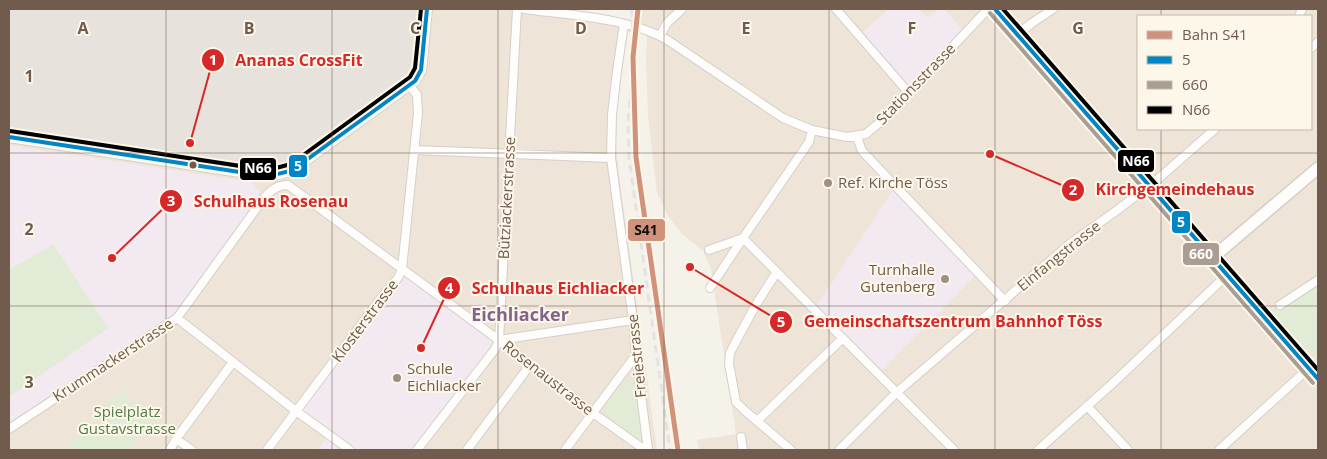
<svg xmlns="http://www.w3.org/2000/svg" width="1327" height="459" font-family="'Open Sans',sans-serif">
<rect width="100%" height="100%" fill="#f5f2ea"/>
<!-- residential -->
<path fill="#eee5d8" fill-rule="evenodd" d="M427,9h97l100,15 7,-6v15l-5,-1 -8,55 -3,47 5,48 37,268h-648v-313l250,38 27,-10 129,-83z
M643,9h675v441h-619l-2,-10 39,-6 -25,-165 -8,-18 -21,-17 -14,-18 -11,-23 -9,-76 -2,-57 1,-24 -6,-3 -1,-10zM1138,16h173v113h-173z"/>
<!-- industrial -->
<path fill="#e7e2db" d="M9,9h409l-4,51 -7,17 -8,8 -110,78 -16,5 -264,-40z"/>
<!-- education -->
<path fill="#f2e9f1" d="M889,9h30l9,9 11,-9h5l21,24 -57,59 -50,-56z
M9,145l242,37 8,9 -2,11 -83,112 -165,110z
M895,187l83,86 -100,101 -64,-64z
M402,269l97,71 -82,110h-99l11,-15 -33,-24z"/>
<!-- green -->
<path fill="#e1ebd5" d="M53,244l55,84 -99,69v-127z
M1318,280v80l-21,-19 -26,-30z
M631,378l4,4 6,44 -4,14 -32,-24 -2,-3 1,-3 22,-30z
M124,391l8,13 35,26 -2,4 -16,-12 -20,28h-51l-12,-6 45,-31 -6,-10z"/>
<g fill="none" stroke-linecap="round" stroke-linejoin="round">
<defs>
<path id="minor" d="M524,9c45,6 107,9 145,32l114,77 29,12
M836,9l72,83
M1299,16l3,-7
M624,24l-7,47 -5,44 -1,43 22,162 3,35 12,95
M1018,34l14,-11 21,-14
M660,36l7,-13 15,-14
M1311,48l7,-6
M857,137l5,14 143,150
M415,150l196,8
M709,250l34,-12 66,-96 3,-12 35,7 19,-3 21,-18 101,-107
M776,273l-22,35 -22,41 -2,4 -1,11 7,38 8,8 47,40
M710,288l33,-50 211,212
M1280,305l38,-25
M177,318l119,93 54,39
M499,340l134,-20
M1087,406l41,44
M757,421l85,-82
M9,429l168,-111 87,-120c7,-8 13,-13 24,-13l200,147 105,81 52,37
M741,437l2,13
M176,439l16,11
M170,450l6,-11 57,-77
M267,450l114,-152 17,-20 4,-9 16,-156 -1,-18 -7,-9
M417,450l78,-101 4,-9 18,-331
M467,450l63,-85
M565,450l71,-95
M839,450l57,-57 176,-151 44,-31 42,-32 57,-50
M1038,450l74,-66 115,-109
M1219,450l90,-82"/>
<path id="tertiary" d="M9,137l250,38c13,1 23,0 35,-6l121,-88 6,-11 1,-8 5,-53"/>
<path id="secondary" d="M1212,258l106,-90"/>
<path id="primary" d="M995,9l323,370"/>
</defs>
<!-- minor casing -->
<use href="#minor" stroke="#d4cfc8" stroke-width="10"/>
<!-- tertiary casing -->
<use href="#tertiary" stroke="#d4cfc8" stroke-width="12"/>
<!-- secondary casing -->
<use href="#secondary" stroke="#d4cec6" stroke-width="14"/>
<!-- primary casing -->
<use href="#primary" stroke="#d4cdc6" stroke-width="15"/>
<!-- minor -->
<use href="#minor" stroke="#fefdfc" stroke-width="8"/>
<!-- tertiary -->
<use href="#tertiary" stroke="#fefdfc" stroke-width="10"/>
<!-- secondary -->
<use href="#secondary" stroke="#fefdfc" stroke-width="11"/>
<!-- primary -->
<use href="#primary" stroke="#f1ede6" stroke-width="12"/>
<!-- rail -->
<path stroke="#e4e2e4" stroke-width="3" stroke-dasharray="8 5" stroke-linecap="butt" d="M632,9l1,48 -5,68 1,33 41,292"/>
<defs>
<path id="bus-1" d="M995,9l323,370
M9,137l250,38c13,1 23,-1 35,-6l121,-88 6,-11 6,-61"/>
<path id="bus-2" d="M990,13l323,370"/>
<path id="bus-3" d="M1003,9l315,361
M10,131l250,38 16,-1 15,-4 119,-87 5,-9 6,-59"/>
</defs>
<!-- bus-1 casing -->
<use href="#bus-1" stroke="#fdf7ea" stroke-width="8"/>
<!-- bus-2 casing -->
<use href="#bus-2" stroke="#fdf7ea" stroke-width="8"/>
<!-- bus-3 casing -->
<use href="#bus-3" stroke="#fdf7ea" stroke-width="8"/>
<!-- bus-1 -->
<use href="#bus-1" stroke="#0086c6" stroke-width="4"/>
<!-- bus-2 -->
<use href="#bus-2" stroke="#aa9d94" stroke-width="4"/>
<!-- bus-3 -->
<use href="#bus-3" stroke="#000" stroke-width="4"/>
<defs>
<path id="rail-1" d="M638,9l-5,48 3,100 42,293"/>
</defs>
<!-- rail-1 casing -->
<use href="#rail-1" stroke="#fdf7ea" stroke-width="9"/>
<!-- rail-1 -->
<use href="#rail-1" stroke="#d0927b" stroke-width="5"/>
</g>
<!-- grid -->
<path fill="none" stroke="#715b4c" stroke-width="1" stroke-opacity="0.55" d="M166,9v441M332,9v441M498,9v441M664,9v441M829,9v441M995,9v441M1161,9v7M1161,129v321M9,153h1309M9,306h1309"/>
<!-- markers -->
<circle fill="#715b4c" stroke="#fdf7ea" stroke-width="2" cx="193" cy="165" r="4.5"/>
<g fill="#9f9083" stroke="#fdf7ea" stroke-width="2">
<circle cx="828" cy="183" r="5"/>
<circle cx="945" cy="279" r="5"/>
<circle cx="397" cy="378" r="5"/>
</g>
<g text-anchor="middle" stroke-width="4" stroke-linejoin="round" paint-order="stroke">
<!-- street labels -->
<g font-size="15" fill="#715b4c" stroke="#fdf7ea">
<text transform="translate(916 84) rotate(-46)" y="5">Stationsstrasse</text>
<text transform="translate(507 198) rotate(-87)" y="5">Bütziackerstrasse</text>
<text transform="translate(1059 256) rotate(-39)" y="5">Einfangstrasse</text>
<text transform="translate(365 321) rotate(-53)" y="5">Klosterstrasse</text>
<text transform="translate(637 356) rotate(-96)" y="5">Freiestrasse</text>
<text transform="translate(113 360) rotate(-33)" y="5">Krummackerstrasse</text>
<text transform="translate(548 378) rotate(38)" y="5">Rosenaustrasse</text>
</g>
<!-- poi labels -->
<g font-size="15" fill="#715b4c" stroke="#fdf7ea" text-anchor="start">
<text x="838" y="188">Ref. Kirche Töss</text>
<text x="935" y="275" text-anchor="end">Turnhalle<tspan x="935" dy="17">Gutenberg</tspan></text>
<text x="407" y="374">Schule<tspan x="407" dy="17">Eichliacker</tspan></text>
</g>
<!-- park labels -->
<g font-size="15" fill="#547b48" stroke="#fdf7ea">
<text x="127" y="417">Spielplatz<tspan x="127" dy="17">Gustavstrasse</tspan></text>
</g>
<!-- quarter labels -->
<g font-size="18" font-weight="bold" fill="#81648d" stroke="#fdf7ea">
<text x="520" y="321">Eichliacker</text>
</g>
</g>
<g font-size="16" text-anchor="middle" font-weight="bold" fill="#715b4c" stroke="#fdf7ea" stroke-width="4" stroke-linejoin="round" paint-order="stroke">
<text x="83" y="34">A</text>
<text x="249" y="34">B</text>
<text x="415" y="34">C</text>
<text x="581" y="34">D</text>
<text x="746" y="34">E</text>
<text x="912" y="34">F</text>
<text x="1078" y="34">G</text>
<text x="29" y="82">1</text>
<text x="29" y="235">2</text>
<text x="29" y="388">3</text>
</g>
<!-- callouts -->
<path fill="none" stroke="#d62828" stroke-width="2" d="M190 143L213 60M990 154L1073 190M112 258L171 201M421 348L449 288M690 267L781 322"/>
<g fill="#d62828" stroke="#fdf7ea" stroke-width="2">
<circle cx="190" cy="143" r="5"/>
<circle cx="990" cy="154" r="5"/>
<circle cx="112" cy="258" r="5"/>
<circle cx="421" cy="348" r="5"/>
<circle cx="690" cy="267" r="5"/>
<circle cx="213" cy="60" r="12"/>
<circle cx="1073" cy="190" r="12"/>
<circle cx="171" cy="201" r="12"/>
<circle cx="449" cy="288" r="12"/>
<circle cx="781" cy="322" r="12"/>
</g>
<g font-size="15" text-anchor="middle" font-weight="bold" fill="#fff">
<text x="213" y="65">1</text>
<text x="1073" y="195">2</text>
<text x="171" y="206">3</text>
<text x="449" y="293">4</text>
<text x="781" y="327">5</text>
</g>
<g font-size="16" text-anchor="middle" font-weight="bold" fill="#d62828" stroke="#fdf7ea" stroke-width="4" stroke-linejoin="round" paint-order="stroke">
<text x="299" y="66">Ananas CrossFit</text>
<text x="1175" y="195">Kirchgemeindehaus</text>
<text x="271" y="207">Schulhaus Rosenau</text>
<text x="558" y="294">Schulhaus Eichliacker</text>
<text x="953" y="327">Gemeinschaftszentrum Bahnhof Töss</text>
</g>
<g stroke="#fdf7ea" stroke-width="2">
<rect x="1117" y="149" width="38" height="24" rx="5" fill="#000"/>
<rect x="288" y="154" width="20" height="24" rx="5" fill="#0086c6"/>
<rect x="239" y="157" width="38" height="24" rx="5" fill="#000"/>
<rect x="1171" y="210" width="20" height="24" rx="5" fill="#0086c6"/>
<rect x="627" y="218" width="39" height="24" rx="5" fill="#d0927b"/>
<rect x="1182" y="242" width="38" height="24" rx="5" fill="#aa9d94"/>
</g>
<g font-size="14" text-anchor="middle" font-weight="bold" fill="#fff">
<text x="1136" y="166">N66</text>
<text x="298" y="171">5</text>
<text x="258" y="173">N66</text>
<text x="1181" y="227">5</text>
<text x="1201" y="259">660</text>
</g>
<g font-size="14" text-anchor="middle" font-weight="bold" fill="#111">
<text x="646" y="235">S41</text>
</g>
<!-- border -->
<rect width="1327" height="459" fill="none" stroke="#715b4c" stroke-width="20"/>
<!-- legend -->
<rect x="1137" y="15" width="175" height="115" fill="#fdf7ea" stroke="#c5b9ab"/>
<rect x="1147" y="31" width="25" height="8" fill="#d0927b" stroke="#c5b9ab"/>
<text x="1182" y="40" font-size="15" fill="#715b4c">Bahn S41</text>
<rect x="1147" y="56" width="25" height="8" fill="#0086c6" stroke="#c5b9ab"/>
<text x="1182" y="65" font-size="15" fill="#715b4c">5</text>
<rect x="1147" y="81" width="25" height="8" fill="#aa9d94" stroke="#c5b9ab"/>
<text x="1182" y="90" font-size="15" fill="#715b4c">660</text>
<rect x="1147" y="106" width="25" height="8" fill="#000000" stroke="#c5b9ab"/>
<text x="1182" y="115" font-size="15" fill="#715b4c">N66</text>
</svg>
